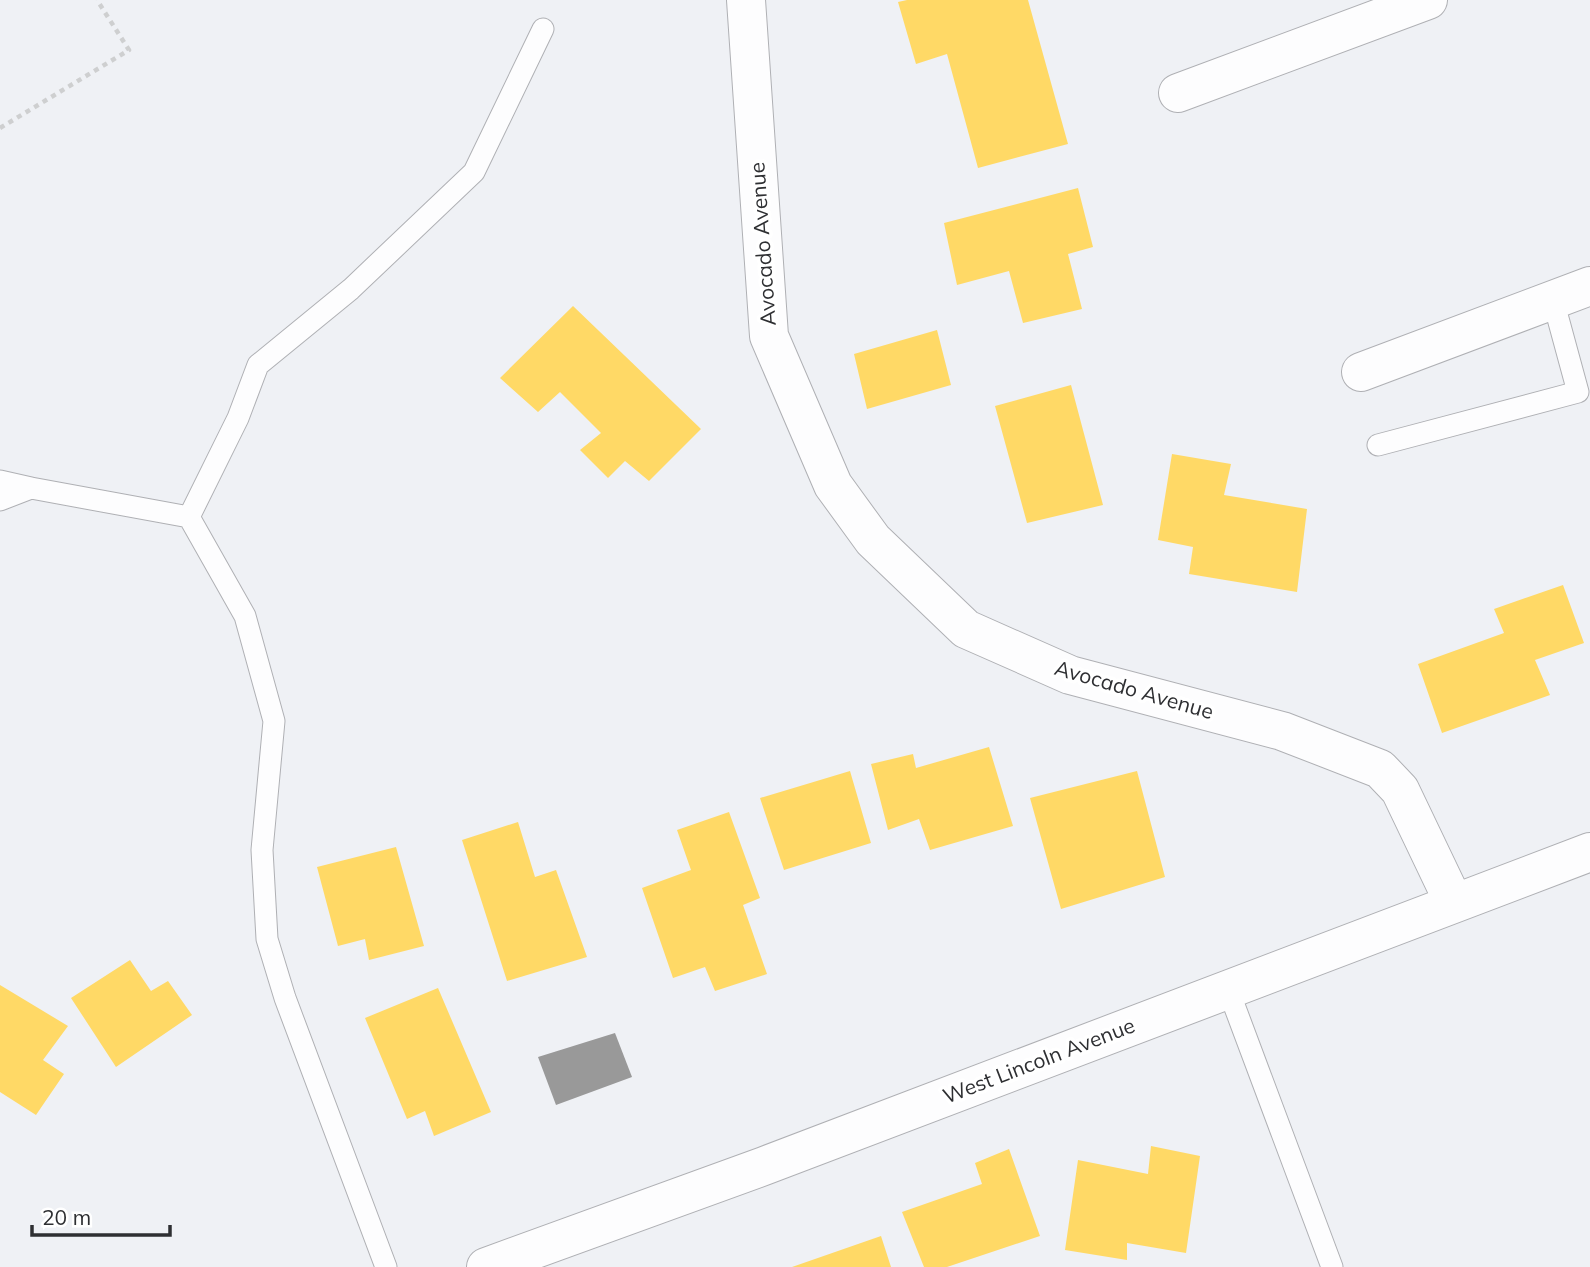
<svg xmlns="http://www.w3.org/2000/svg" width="1590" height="1267" font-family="Mulish,sans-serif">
<rect width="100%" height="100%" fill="#eff1f5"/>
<!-- homes -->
<path fill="#ffd966" d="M907,0h121l40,144 -90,24 -31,-114 -31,10 -18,-62z
M1078,188l15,59 -25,7 14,55 -59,14 -14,-52 -52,14 -13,-62z
M573,306l128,123 -52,52 -24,-20 -17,17 -28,-28 21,-17 -41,-41 -22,20 -38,-34z
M937,330l14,55 -84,24 -13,-55z
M1071,385l32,120 -76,18 -32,-117z
M1172,454l59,10 -7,31 83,14 -10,83 -108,-18 4,-27 -35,-7z
M1563,585l21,58 -49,17 15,35 -108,38 -24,-69 86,-31 -10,-24z
M989,747l24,79 -83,24 -11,-31 -31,11 -17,-66 42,-10 3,14z
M850,771l21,72 -87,27 -24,-72z
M1137,771l28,106 -104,32 -31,-111z
M729,812l31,86 -17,7 24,69 -52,17 -10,-24 -32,11 -31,-90 49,-18 -14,-40z
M518,822l17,55 21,-7 31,87 -80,24 -45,-141z
M396,847l28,99 -55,14 -4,-21 -27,7 -21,-79z
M130,960l21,31 17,-10 24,34 -76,52 -45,-69z
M0,985l68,41 -25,34 21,14 -28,41 -36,-23z
M438,988l53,124 -57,24 -9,-25 -18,8 -42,-101z
M1151,1146l49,10 -14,97 -59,-10v17l-62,-10 13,-90 70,14z
M1009,1149l31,87 -93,31h-23l-22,-55 80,-28 -7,-21z
M881,1236l10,31h-99z"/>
<!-- industry -->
<path fill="#999" d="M615,1033l17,44 -76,28 -18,-48z"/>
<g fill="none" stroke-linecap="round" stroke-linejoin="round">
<defs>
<path id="service" d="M1378,445l200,-53 -25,-92
M0,481l31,7
M0,500l31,-12 158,29 49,-99 20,-53 93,-76 123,-117 69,-143
M189,517l56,99 29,105 -12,129 5,89 18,59 101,269
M1228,989l104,278"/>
<path id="minor" d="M746,0l23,336 64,149 40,55 93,89 104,46 212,56 98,38 20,21 54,113
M1178,93l250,-93
M1361,372l229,-86"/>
<path id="tertiary" d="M486,1267l278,-101 826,-314"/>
</defs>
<!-- service casing -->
<use href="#service" stroke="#afb0b4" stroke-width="23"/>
<!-- minor casing -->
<use href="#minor" stroke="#afb0b4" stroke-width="40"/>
<!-- tertiary casing -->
<use href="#tertiary" stroke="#afb0b4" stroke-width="40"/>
<!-- path -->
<path stroke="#cecfd0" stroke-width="4.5" stroke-dasharray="5 5" stroke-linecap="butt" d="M0,128l129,-78 -32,-50"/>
<!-- service -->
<use href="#service" stroke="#fdfdfe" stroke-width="21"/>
<!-- minor -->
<use href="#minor" stroke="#fdfdfe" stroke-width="38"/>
<!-- tertiary -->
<use href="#tertiary" stroke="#fdfdfe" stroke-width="38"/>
</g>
<g text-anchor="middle" stroke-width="7" stroke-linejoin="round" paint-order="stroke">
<!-- street labels -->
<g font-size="21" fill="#2e2f32" stroke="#fff">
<text transform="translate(763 244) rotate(-94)" y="7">Avocado Avenue</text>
<text transform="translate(1134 690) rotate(16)" y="7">Avocado Avenue</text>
<text transform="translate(1039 1061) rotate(-21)" y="7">West Lincoln Avenue</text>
</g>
</g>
<!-- scale -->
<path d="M32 1225v10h138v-10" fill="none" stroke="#2e2f32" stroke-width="3.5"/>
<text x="42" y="1225" font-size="21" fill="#2e2f32" stroke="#ffffff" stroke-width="5" paint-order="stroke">20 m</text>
</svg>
